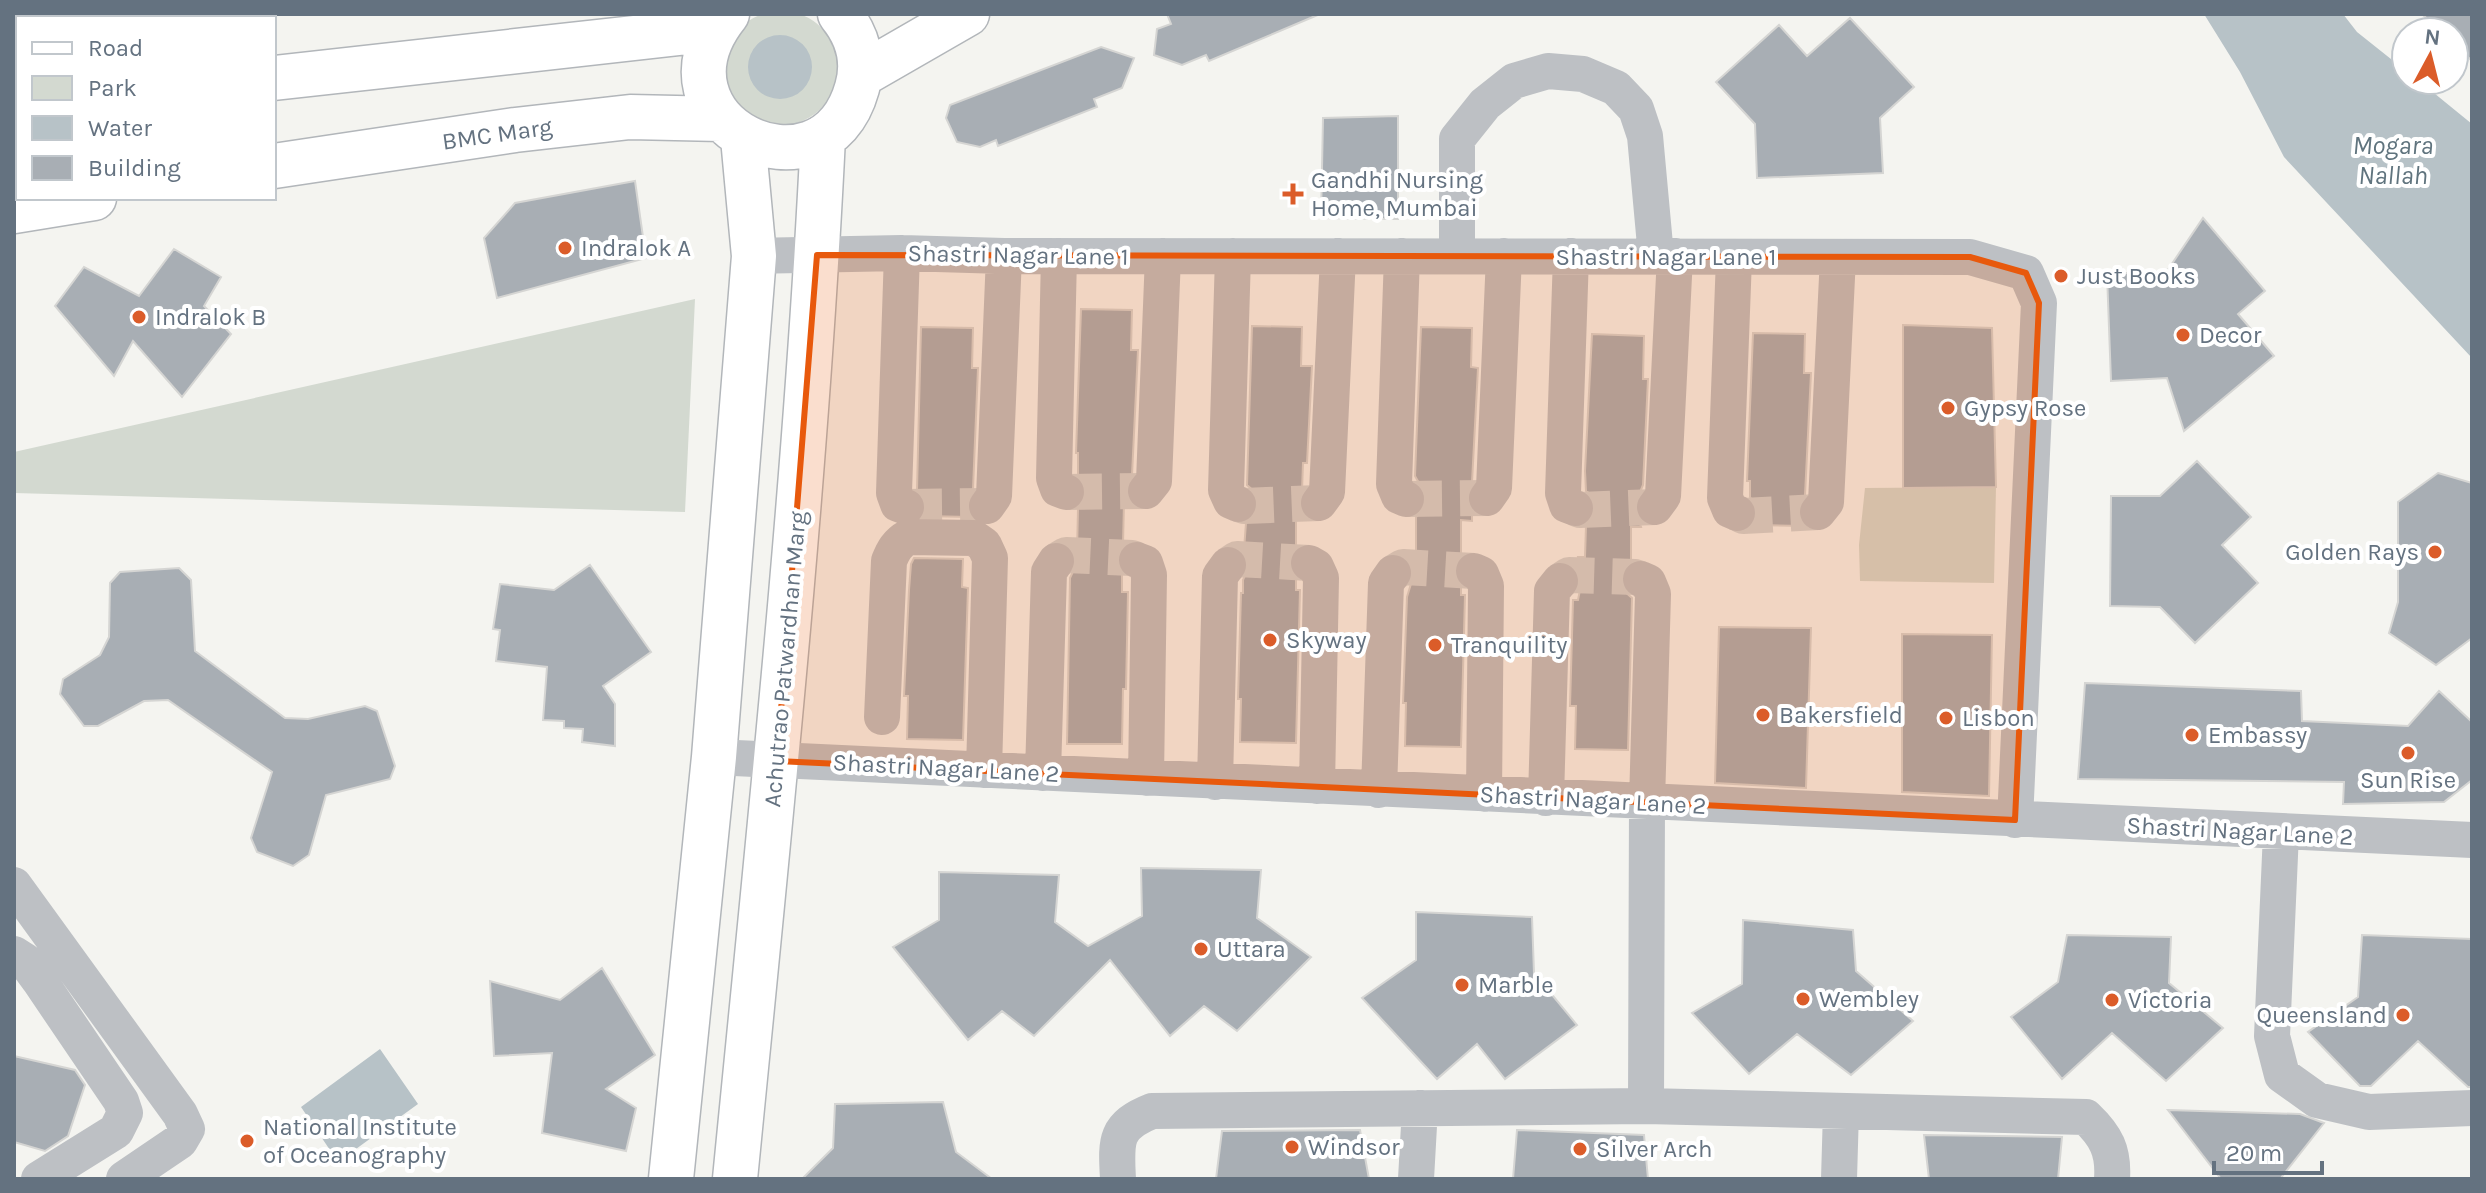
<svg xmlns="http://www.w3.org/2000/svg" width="2486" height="1193" font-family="Karla,sans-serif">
<rect width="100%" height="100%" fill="#f4f4f0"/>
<!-- green -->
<path fill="#d3d9d0" d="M724 68a57 57 0 1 1 114 0a57 57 0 1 1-114 0Z
M695,299l-10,213 -671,-19v-41z
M1996,487l-2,96 -134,-2 -1,-36 6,-57z"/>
<!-- water -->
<path fill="#b7c2c7" d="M2204,14h139l14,18 49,39v9h12l54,44v234l-188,-201 -44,-85z
M748 67a32 32 0 1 1 64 0a32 32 0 1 1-64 0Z
M380,1049l38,55 -80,58 -37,-55z"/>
<!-- building -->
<path fill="#a8aeb4" stroke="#d5d5d3" stroke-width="2" d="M1167,14h153l-111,47 -3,-6 -24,10 -28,-10 3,-26 14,-5z
M2422,14h50v47l-18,-17v-12h-13z
M1850,18l64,69 -34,31 3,55 -126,5 -2,-54 -39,-42 63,-57 28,31z
M1101,47l33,11 -12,30 -28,11 3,8 -99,39 -2,-6 -16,7 -23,-5 -11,-24 4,-13z
M1398,116v103l-77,-1 2,-100z
M635,181l11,77 -149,40 -13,-60 31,-35z
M2203,218l62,73 -27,23 36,42 -90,75 -17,-53 -56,3 -4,-107 60,-3z
M174,249l47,28 -17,29 27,28 -49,63 -49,-56 -19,35 -59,-70 29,-39 55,29z
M1081,309l51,1 -1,40h7l-6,125 -7,12 3,14h-4l-1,44 -6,8 -1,10 6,11v18h6l-2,97h-3l-1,55h-55l3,-166 7,-15 -2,-11h2l1,-43 7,-9 2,-11 -9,-13v-23h-2z
M1903,325l89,3 4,159 -93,1z
M1252,326l50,1 -1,39h11l-5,97h-4l-1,28 -4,11 4,16h-6v29l-6,6 -2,9 3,11 5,5v12h4l-4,153 -56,-1 1,-43h-3l3,-106h2v-13l6,-14 -5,-16 2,-27 11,-10 2,-11 -4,-10 -8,-7z
M921,327l52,1 -1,40h6l-5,121 -7,16 4,12 -46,-1 2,-13 -9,-13z
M1421,327l51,1 -1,39 7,1 -6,114 -6,15 6,15v9l-11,-1v35l-7,8 -1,10 8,13v9h4l-4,152 -56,-1 1,-43h-3l4,-106 7,-23 -5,-20h7v-37l9,-9 2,-11 -12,-21z
M1753,333l52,1 -1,39h7l-6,122 -8,15 1,9 5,7 -49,-1 4,-15 -8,-13v-16h-3z
M1592,334l52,2 -1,43h5l-5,106 -9,21 7,21h-10v34l-9,9 -2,11 4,10 8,7 -4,152 -53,-1 1,-43h-6l3,-106h5l3,-15 -3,-28h7l1,-31 8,-10 2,-11 -4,-10 -6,-4 -1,-20z
M2197,461l54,56 -29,28 36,38 -63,60 -35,-36 -50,-1 1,-110h49z
M2438,473l34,10v155l-36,27 -47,-32 9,-31v-100z
M914,558l49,1 -1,28 6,1 -5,152 -56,-1 1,-43h-4l5,-106 2,-26z
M590,565l61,87 -48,34 12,18v42l-33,-4 1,-13 -19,-1v-7l-21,-1 4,-53 -51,-6 4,-31 -7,-1 7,-45 54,6z
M179,568l12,12 4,71 90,67 23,1 57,-13 12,5 18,55 -5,13 -64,16 -17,60 -16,11 -36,-14 -6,-14 21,-66 -104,-72 -24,1 -46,25h-14l-24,-32 3,-15 37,-24 9,-18 1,-54 10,-11z
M1719,627l92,1 -5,160 -91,-5z
M1902,634l90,1 -3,161 -87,-4z
M2085,683l216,8 1,30 106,5 31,-35 33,31v58l-28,22 -101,2 1,-22 -266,-3z
M1141,868l120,2 -4,48 54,39 -74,74 -33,-25 -34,30 -60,-76 -76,76 -32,-25 -34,29 -75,-93 46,-27v-48l120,3 -4,47 33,24 54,-30z
M1416,912l116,5 2,56 43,52 -72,54 -28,-35 -40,35 -75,-81 54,-38z
M1743,920l110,10 3,41 57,50 -62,54 -54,-41 -48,40 -57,-61 50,-29z
M2067,935l104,2 -2,46 54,45 -57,53 -54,-48 -50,46 -51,-62 47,-35z
M2362,935l110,4v148h-4l-50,-46 -47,45h-11l-52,-54 50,-35z
M602,968l53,87 -49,34 30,19 -10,43 -84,-18 10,-80 -58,3 -4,-75 70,19z
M14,1056l61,14 10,15 -17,51 -23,15 -31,-9z
M943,1102l13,50 36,27h-190l31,-31 2,-44z
M2168,1110l132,4 24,9 -44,56h-59z
M1360,1130l9,49h-153l6,-48z
M1517,1130l127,5 4,44h-135z
M1924,1135l138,2 -4,42h-129z"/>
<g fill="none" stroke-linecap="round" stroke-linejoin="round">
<!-- street-tunnel -->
<path stroke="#d0d4d4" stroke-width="36" stroke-dasharray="36 18" stroke-linecap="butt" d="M1066,492l80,-1
M1406,499l81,-1
M1238,504l6,2 75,-3
M906,507l81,-1
M1575,508l5,2 75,-3
M1737,513l6,3 75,-4
M1056,561l10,-6 66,3 5,2
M1228,565l9,-6 72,4
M1393,573l10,-6 71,4
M1560,581l9,-6 66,2 6,2"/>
<defs>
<path id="secondary" d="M727,14c-87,109 96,196 130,74 8,-27 1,-52 -17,-74
M861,75l106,-61
M274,78l441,-49
M14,112l4,-1
M274,166l241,-36 115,-13 91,2
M14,211l80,-13
M671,1179l43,-422 40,-501 -11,-118
M735,1179c34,-347 71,-694 88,-1042"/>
</defs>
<!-- secondary casing -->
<use href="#secondary" stroke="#b2b6ba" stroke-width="47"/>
<!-- street -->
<path stroke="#bdc0c4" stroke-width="36" d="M92,14l2,4
M902,253l-8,240 4,11 8,3
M754,256l148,-3 102,3 966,1 56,16 13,30 -24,517
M1059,256l-5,222 4,11 8,3
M1233,256l-7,234 5,11 7,3
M1402,256l-8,228 5,12 7,3
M1457,256v-117l28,-35 29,-23 34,-10 35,3 33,14 20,21 9,27 11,120
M1571,256l-8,237 4,12 8,3
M1734,258l-9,240 5,12 7,3
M1146,491l8,-10 9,-225
M1487,498l7,-10 10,-232
M1319,503l8,-11 11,-236
M987,506l7,-10 10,-240
M1655,507l8,-11 12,-240
M1818,512l8,-10 12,-245
M1137,560l8,3 4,12 -3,203
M1309,563l7,4 5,11 -4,208
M1474,571l7,3 5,12 -2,208
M1641,579l7,3 5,12 -6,208 -1,304
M882,717l7,-156c4,-10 8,-18 19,-24l66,1 10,7 6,13 -6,212
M714,757l1758,83
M1043,773l6,-201 7,-11
M1215,782l5,-206 8,-11
M1379,790l7,-207 7,-10
M1546,798l6,-207 8,-10
M2281,833l-9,203 10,39 35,25 52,12 103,-4
M14,885l166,229 7,15 -7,12 -56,38
M14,954l11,7 14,19 82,121 4,12 -9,18 -77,48
M1118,1179c-2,-38 -4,-53 34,-68l494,-5 440,11c20,19 28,34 26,62
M1416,1179l4,-71
M1839,1179l2,-68"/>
<!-- secondary -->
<use href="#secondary" stroke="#fff" stroke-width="44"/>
</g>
<!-- marked area -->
<path fill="#e8590c" fill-opacity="0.2" stroke="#e8590c" stroke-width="6" stroke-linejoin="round" d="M817,255l1153,2 56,16 13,30 -24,517 -1238,-59z"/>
<!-- markers -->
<g fill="#db5c29" stroke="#fff" stroke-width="3">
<path d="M1289 182h8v8h8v8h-8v8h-8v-8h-8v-8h8z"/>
<circle cx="565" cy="248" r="8"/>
<circle cx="2061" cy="276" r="8"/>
<circle cx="139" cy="317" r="8"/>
<circle cx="2183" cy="335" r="8"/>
<circle cx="1948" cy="408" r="8"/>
<circle cx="2435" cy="552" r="8"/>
<circle cx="1270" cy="640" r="8"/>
<circle cx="1435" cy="645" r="8"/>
<circle cx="1763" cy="715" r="8"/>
<circle cx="1946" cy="718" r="8"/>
<circle cx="2192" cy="735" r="8"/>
<circle cx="2408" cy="753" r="8"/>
<circle cx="1201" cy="949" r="8"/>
<circle cx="1462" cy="985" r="8"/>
<circle cx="1803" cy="999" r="8"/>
<circle cx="2112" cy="1000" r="8"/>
<circle cx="2403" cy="1015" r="8"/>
<circle cx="247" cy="1141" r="8"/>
<circle cx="1292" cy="1147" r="8"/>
<circle cx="1580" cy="1149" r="8"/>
</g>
<g text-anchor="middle" stroke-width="8" stroke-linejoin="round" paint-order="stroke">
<!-- street labels -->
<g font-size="24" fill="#647280" stroke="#fff">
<text transform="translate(497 134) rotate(-8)" y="8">BMC Marg</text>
<text transform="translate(1018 255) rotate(1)" y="8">Shastri Nagar Lane 1</text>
<text x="1666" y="265">Shastri Nagar Lane 1</text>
<text transform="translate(785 659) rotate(-85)" y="8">Achutrao Patwardhan Marg</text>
<text transform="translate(946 768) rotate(3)" y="8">Shastri Nagar Lane 2</text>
<text transform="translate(1593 800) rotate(3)" y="8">Shastri Nagar Lane 2</text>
<text transform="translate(2240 831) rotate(3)" y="8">Shastri Nagar Lane 2</text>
</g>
<!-- poi labels -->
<g font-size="24" fill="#647280" stroke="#fff" text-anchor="start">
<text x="1311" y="188">Gandhi Nursing<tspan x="1311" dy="28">Home, Mumbai</tspan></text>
<text x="581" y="256">Indralok A</text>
<text x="2077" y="284">Just Books</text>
<text x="155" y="325">Indralok B</text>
<text x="2199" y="343">Decor</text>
<text x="1964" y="416">Gypsy Rose</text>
<text x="2419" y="560" text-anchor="end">Golden Rays</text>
<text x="1286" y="648">Skyway</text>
<text x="1451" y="653">Tranquility</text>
<text x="1779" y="723">Bakersfield</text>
<text x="1962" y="726">Lisbon</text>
<text x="2208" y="743">Embassy</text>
<text x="2408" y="788" text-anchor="middle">Sun Rise</text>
<text x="1217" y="957">Uttara</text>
<text x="1478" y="993">Marble</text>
<text x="1819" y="1007">Wembley</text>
<text x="2128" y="1008">Victoria</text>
<text x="2387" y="1023" text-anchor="end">Queensland</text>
<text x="263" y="1135">National Institute<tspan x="263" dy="28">of Oceanography</tspan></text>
<text x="1308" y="1155">Windsor</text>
<text x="1596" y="1157">Silver Arch</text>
</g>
<!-- water labels -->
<g font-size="26" font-style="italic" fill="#60747e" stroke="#fff">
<text x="2393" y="154">Mogara<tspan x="2393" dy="30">Nallah</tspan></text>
</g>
</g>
<!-- border -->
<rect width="2486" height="1193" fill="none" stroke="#647280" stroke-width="32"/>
<!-- legend -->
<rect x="16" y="16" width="260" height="184" fill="#ffffff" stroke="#c1c7cc" stroke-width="2"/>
<rect x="32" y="42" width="40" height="12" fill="#ffffff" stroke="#c1c7cc" stroke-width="2"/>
<text x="88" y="56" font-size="24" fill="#647280">Road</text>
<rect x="32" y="76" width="40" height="24" fill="#d3d9d0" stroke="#c1c7cc" stroke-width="2"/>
<text x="88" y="96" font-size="24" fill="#647280">Park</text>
<rect x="32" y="116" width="40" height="24" fill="#b7c2c7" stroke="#c1c7cc" stroke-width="2"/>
<text x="88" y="136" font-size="24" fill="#647280">Water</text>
<rect x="32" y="156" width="40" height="24" fill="#a8aeb4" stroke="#c1c7cc" stroke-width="2"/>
<text x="88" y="176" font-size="24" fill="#647280">Building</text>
<!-- north arrow -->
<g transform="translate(2430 56) rotate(7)"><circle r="38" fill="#ffffff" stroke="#c1c7cc" stroke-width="2"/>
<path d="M0-6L14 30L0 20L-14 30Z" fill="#db5c29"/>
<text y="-12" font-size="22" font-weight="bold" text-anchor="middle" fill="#647280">N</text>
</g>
<!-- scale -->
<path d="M2214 1161v12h108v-12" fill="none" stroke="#647280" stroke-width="4"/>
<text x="2226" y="1161" font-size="24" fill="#647280" stroke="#ffffff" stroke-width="6" paint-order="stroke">20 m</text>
</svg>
